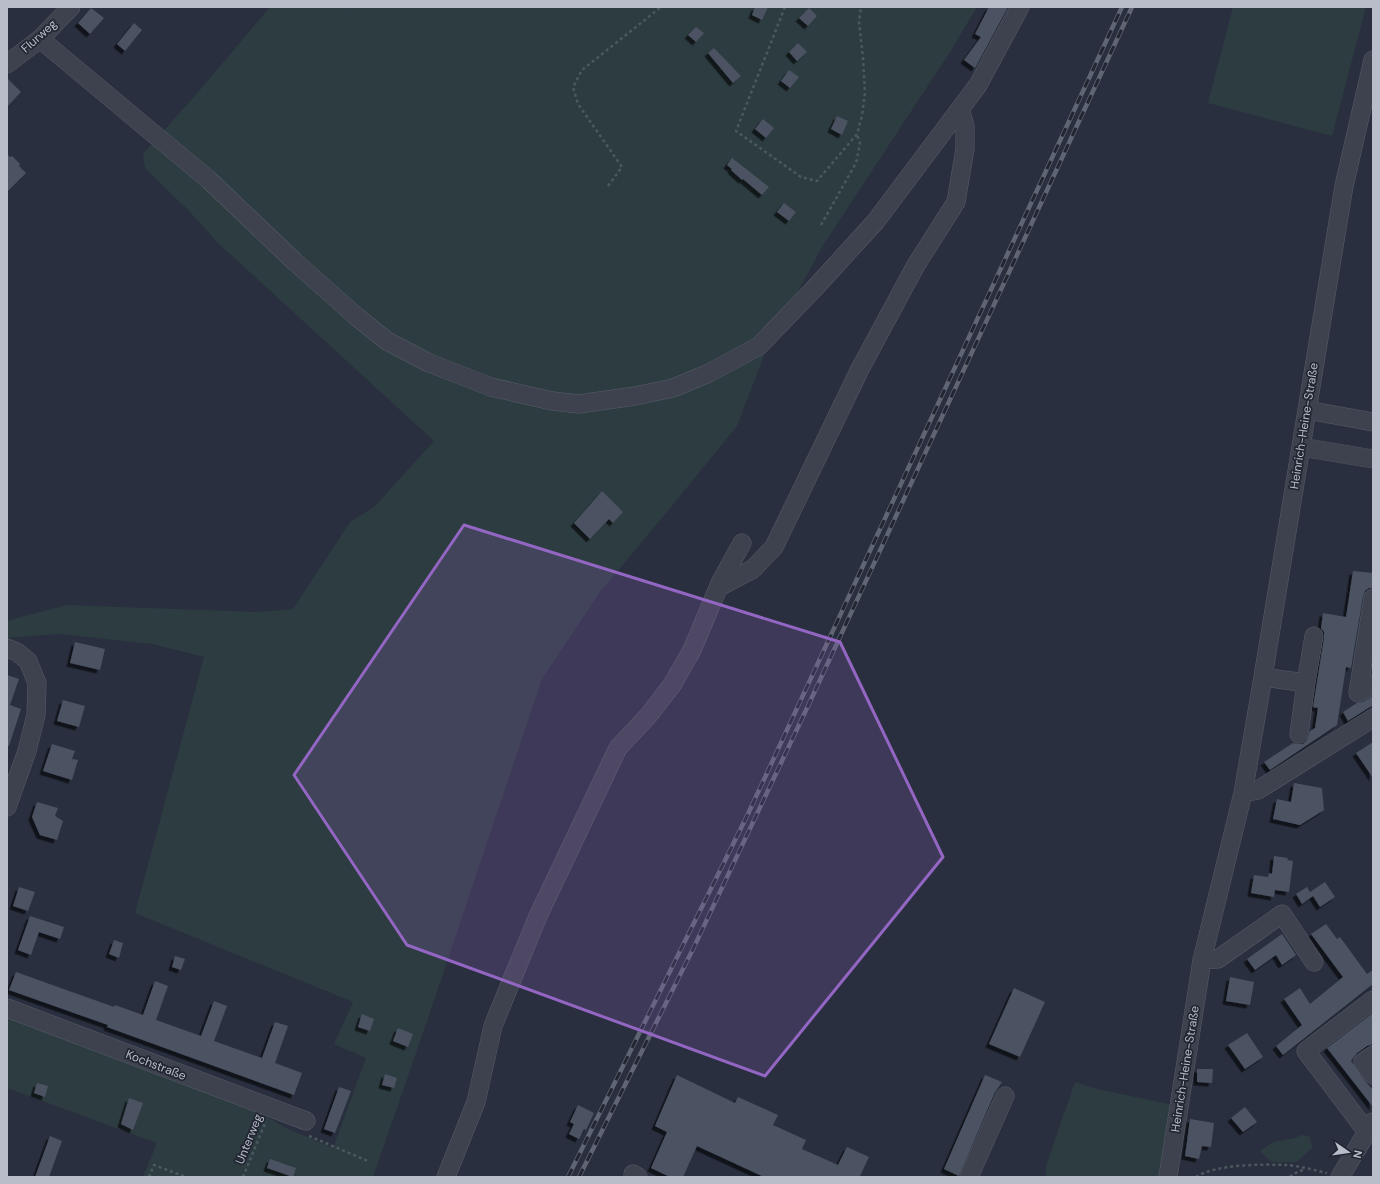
<svg xmlns="http://www.w3.org/2000/svg" width="1380" height="1184" font-family="'DM Sans',sans-serif">
<defs>
<filter id="shadow"><feDropShadow dx="-3.5" dy="3.5" stdDeviation="0" flood-color="#0009"/></filter>
</defs>
<rect width="100%" height="100%" fill="#292f3e"/>
<!-- green -->
<path fill="#2c3c40" d="M270,7h74l3,2 2,-2h628l-27,45 -128,195 -57,106 -28,73 -66,81 -71,85 -58,87 -118,351 -51,147h-230l14,-34 -150,-55v-70l251,94 28,16 47,20 33,-90 -32,-14 19,-42 -218,-89 69,-256 -52,-13 -93,-10 -52,4v-16l6,-3 54,-14 189,7 37,-3 57,-87 24,-15 60,-66 -216,-198 -29,-32 -44,-43 -2,-14 56,-63z
M1233,7h133l-34,129 -124,-33z
M1075,1082l18,6 85,18 -12,71h-121l2,-14z
M1301,1135l8,1 4,11 -16,15h-26l-11,-11 13,-9 22,-4z"/>
<!-- building -->
<path fill="#4b5262" filter="url(#shadow)" d="M755,7h13l-6,13 -10,-5z
M989,7h19l-33,61 -11,-8 17,-23 -6,-3z
M91,8l13,10 -14,16 -12,-11z
M809,8l8,8 -9,10 -9,-8z
M134,23l8,7 -17,21 -8,-7z
M696,27l8,6 -8,9 -8,-7z
M798,43l9,9 -10,9 -8,-9z
M714,48l27,28 -8,7 -25,-30z
M789,70l10,7 -9,11 -9,-7z
M7,78l14,14 -14,15z
M837,116l11,5 -6,14 -11,-6z
M763,119l11,9 -8,10 -11,-9z
M7,154l3,3 2,-1 8,8 -1,2 7,7 -19,19z
M732,158l37,29 -7,8 -19,-16 -1,1 -11,-10 1,-1 -5,-4z
M784,203l12,9 -7,9 -12,-9z
M602,491l21,21 -10,11 -4,-4 -19,20 -16,-16z
M1353,571l20,2v15h-4l-4,3 -2,5 -12,72 -5,-1 -9,58 -67,45 -6,-8 29,-19 5,1h5l4,-4 3,-9 5,-3 3,-20 -5,-1 11,-69v-6l-3,-4 2,-15 23,4z
M75,642l30,7 -5,21 -30,-7z
M7,675l12,4 -9,26 11,4 -12,37h-2z
M1373,696v9l-25,16 -5,-9 14,-9 6,-1z
M63,700l22,6 -6,21 -22,-6z
M1373,742v36l-17,-25z
M52,744l23,7 -3,8 6,1 -6,20 -29,-9z
M1294,783l28,5 2,22 -24,15 -27,-6 4,-20 14,3z
M37,802l21,6 -3,8 8,5 -6,19 -17,-5 -8,-18z
M1274,856l14,2 -1,2 6,1 -4,31 -14,-2 -1,7 -23,-4 3,-18 14,2 1,-4 3,1z
M1325,882l10,15 -15,10 -7,-11 -11,8 -6,-10 11,-7 3,5z
M19,887l16,5 -7,19 -15,-5z
M30,916l34,11 -4,12 -21,-7 -8,23 -13,-5z
M1326,924l11,15 3,-2 27,37 6,-4v14l-90,71 -7,-9 26,-21 -18,-26 16,-11 10,16 33,-27 -32,-43z
M1282,934l14,21 -14,10 -6,-10 -21,15 -8,-11z
M114,940l9,3 -4,15 -10,-4z
M175,956l10,3 -4,11 -9,-3z
M16,972l98,35 1,-2 28,10 12,-34 13,5 -12,34 45,16 13,-35 13,5 -13,35 48,17 13,-36 13,4 -13,37 27,10 -8,22 -187,-68 1,-2 -99,-35z
M1230,977l24,5 -4,23 -24,-4z
M1014,988l31,14 -25,55 -31,-13z
M1373,1013v31l-6,2 -10,7 -6,8 14,20 8,9v17l-46,-59z
M362,1014l12,5 -4,12 -12,-4z
M398,1028l15,6 -5,13 -15,-6z
M1247,1033l16,24 -18,12 -17,-24z
M1197,1069h16l-1,14 -15,-1z
M385,1074l12,4 -3,10 -12,-3z
M677,1075l58,28 3,-6 40,18 -5,10 33,15 -4,9 36,16 9,-18 22,10 -9,19 3,1h-99l-67,-31 -14,31h-13l-19,-9 16,-36 -12,-6z
M985,1075l17,7 -7,10 -36,84 -15,-7z
M37,1083l11,3 -3,11 -11,-4z
M339,1087l12,4 -16,42 -11,-4z
M129,1098l14,5 -10,27 -12,-6z
M578,1105l16,8 -8,17 -2,-1 -5,10 -10,-5 5,-10 -4,-2z
M1245,1107l12,15 -14,10 -12,-14z
M1190,1119l24,4 -3,24 -9,-1 -3,13 -14,-3z
M50,1136l12,5 -13,36h-14z
M270,1159l26,9 -3,9 -26,-9z"/>
<g fill="none" stroke-linecap="round" stroke-linejoin="round">
<defs>
<path id="minor" d="M40,39l169,141 86,82 62,55 30,24 42,22 62,24 61,14 27,3 56,-8 38,-8 36,-15 50,-27 54,-56 63,-69 102,-136 42,-78
M7,64l33,-25 31,-32
M1307,410l66,12
M1301,447l72,12
M719,587l34,-18 21,-22 86,-178 56,-104 40,-63 9,-53v-23l-5,-17
M1373,598l-15,95 15,-9
M7,648l10,4 11,9 9,22 -1,32 -9,36 -20,56
M1263,677l43,6 -7,51
M1306,683l8,-47
M1243,793l15,-3 115,-72
M1202,960l16,-1 64,-45 32,48
M7,1008l299,113
M1373,1055l-10,7 10,13
M1367,1132l-61,-81 67,-51
M633,1174l5,3
M446,1177l30,-75 17,-76 45,-110 80,-168 30,-32 24,-31 20,-35 29,-69 21,-38
M969,1177l36,-81
M1168,1177l34,-217 41,-167 20,-116 81,-491 29,-126
M1340,1177l33,-55"/>
</defs>
<!-- minor casing -->
<use href="#minor" stroke="#585d69" stroke-width="19"/>
<!-- path -->
<path stroke="#4b595e" stroke-width="2.5" stroke-dasharray="3 3" stroke-linecap="butt" d="M785,7l-49,124 65,46 16,4 40,-47 5,-18 3,-24 -2,-34 -4,-36 2,-15
M608,186l14,-19 -44,-63 -5,-17 9,-17 79,-63
M821,225l35,-62 4,-19 -3,-10
M309,1136l59,25
M149,1177l5,-12 32,12
M243,1177l23,-56
M1196,1177c20,-13 66,-13 91,-12 13,1 26,5 40,8
M1290,1177l3,-3 12,-5"/>
<!-- minor -->
<use href="#minor" stroke="#3d424e" stroke-width="18"/>
<defs>
<path id="rail" d="M568,1177l180,-363 374,-807
M579,1177l114,-228 114,-241 325,-701"/>
</defs>
<!-- rail casing -->
<use href="#rail" stroke="#606574" stroke-width="4.5"/>
<!-- rail -->
<use href="#rail" stroke="#222633" stroke-width="3" stroke-dasharray="9" stroke-linecap="butt"/>
</g>
<!-- marked area -->
<path fill="#9466c3" fill-opacity="0.2" stroke="#9466c3" stroke-width="3" stroke-linejoin="round" d="M464,525l376,117 103,215 -178,219 -358,-131 -113,-170z"/>
<g text-anchor="middle" stroke-width="3.5" stroke-linejoin="round" paint-order="stroke">
<!-- street labels -->
<g font-size="12" fill="#b9bdc9" stroke="#222633">
<text transform="translate(39 36) rotate(-42)" y="4">Flurweg</text>
<text transform="translate(1304 426) rotate(-81)" y="4">Heinrich-Heine-Straße</text>
<text transform="translate(156 1065) rotate(21)" y="4">Kochstraße</text>
<text transform="translate(1185 1069) rotate(-81)" y="4">Heinrich-Heine-Straße</text>
<text transform="translate(249 1139) rotate(-68)" y="4">Unterweg</text>
</g>
</g>
<!-- border -->
<rect width="1380" height="1184" fill="none" stroke="#b9bdc9" stroke-width="16"/>
<!-- north arrow -->
<g transform="translate(1348 1152) rotate(103)" stroke="#222633" stroke-width="3" paint-order="stroke">
<path d="M0-3L7 15L0 10L-7 15Z" fill="#b9bdc9"/>
<text y="-6" font-size="11" font-weight="bold" text-anchor="middle" fill="#b9bdc9">N</text>
</g>
</svg>
